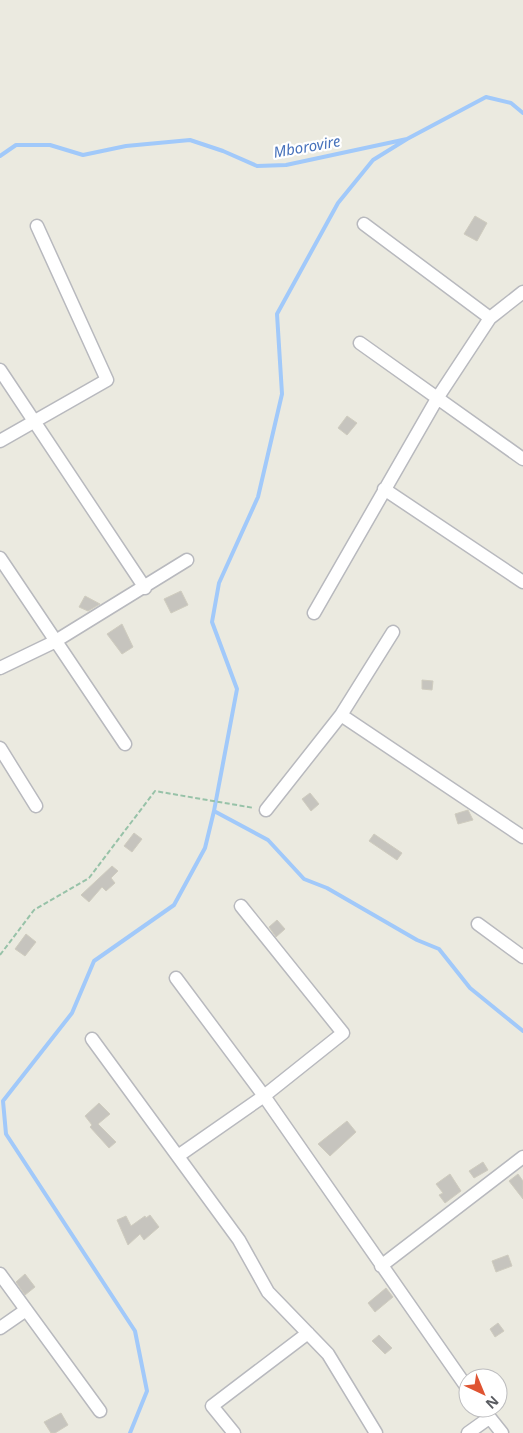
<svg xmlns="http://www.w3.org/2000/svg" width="523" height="1433" font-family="'Noto Sans',sans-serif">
<rect width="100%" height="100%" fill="#ebeae0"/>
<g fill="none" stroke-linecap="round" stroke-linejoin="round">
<!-- stream -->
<path stroke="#a1c9fa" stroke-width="4" d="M0,156l16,-11h34l33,10 43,-9 64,-6 33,11 34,15 29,-1 121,-26 79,-42 25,6 12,10
M214,811l54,29 36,39 23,9 90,52 22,9 31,39 53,43
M130,1433l17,-42 -12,-60 -129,-197 -3,-33 69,-88 22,-52 80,-56 31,-57 9,-37 23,-122 -25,-67 7,-39 39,-86 24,-103 -5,-80 61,-111 35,-43 34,-21"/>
</g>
<!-- building -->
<path fill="#c6c4be" stroke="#cfccbf" d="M475,216l12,7 -10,18 -13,-7z
M347,416l10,7 -10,12 -9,-7z
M181,591l7,14 -17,8 -7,-14z
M85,596l15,8 -12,7 -9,-4z
M122,624l11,23 -11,7 -15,-20z
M422,680l11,1 -1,9 -10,-1z
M310,793l9,11 -8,7 -9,-12z
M468,810l5,10 -15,4 -3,-10z
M134,833l8,6 -10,13 -8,-6z
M374,834l28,19 -5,7 -28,-19z
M112,866l6,5 -7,7 4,5 -9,8 -4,-4 -13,15 -8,-7z
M277,920l8,9 -9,8 -7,-10z
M26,934l10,8 -11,14 -10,-7z
M99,1103l11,11 -12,10 18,18 -7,6 -19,-21 2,-2 -7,-9z
M347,1121l9,11 -26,24 -12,-12z
M483,1162l5,8 -14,8 -5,-7z
M450,1174l11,17 -16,12 -6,-8 4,-2 -7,-9z
M518,1174l5,7v18l-14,-18z
M150,1215l9,12 -15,13 -4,-6 -12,11 -11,-25 9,-4 5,10 14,-10 1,2z
M508,1255l4,11 -16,6 -4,-11z
M25,1274l10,13 -10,8 -9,-13z
M386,1288l7,9 -18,15 -7,-9z
M498,1323l6,8 -9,6 -5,-8z
M379,1335l13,13 -7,6 -13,-13z
M61,1413l7,12 -13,8h-4l-7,-11z"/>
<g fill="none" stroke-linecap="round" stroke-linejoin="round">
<defs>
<path id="street" d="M364,224l126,94
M360,343l163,116
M0,370l145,218
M0,441l107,-61 -70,-154
M384,489l139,93
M0,558l125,186
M314,613l124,-216 52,-79 33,-26
M0,668l54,-26 133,-82
M341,715l182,122
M0,748l36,58
M266,810l75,-95 52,-83
M478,924l45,33
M176,978l88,118 204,293
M92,1039l147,201 29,52 60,62 48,79
M178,1156l86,-60 79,-63 -102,-127
M381,1266l142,-109
M0,1274l100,137
M0,1328l26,-18
M482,1408l20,25
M234,1433l-22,-27 96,-73
M468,1433l21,-15"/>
</defs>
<!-- street casing -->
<use href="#street" stroke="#b8b9be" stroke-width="15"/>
<!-- path -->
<path stroke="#97c2a8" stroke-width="2" stroke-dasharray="5 2.5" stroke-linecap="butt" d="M0,955l34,-45 55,-32 66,-87 99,17"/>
<!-- street -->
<use href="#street" stroke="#fff" stroke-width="12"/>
</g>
<g text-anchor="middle" stroke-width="4.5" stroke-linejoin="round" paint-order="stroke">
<!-- water labels -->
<g font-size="15" font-style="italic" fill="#4671bb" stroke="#fff">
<text transform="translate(307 147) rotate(-10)" y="5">Mborovire</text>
</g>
</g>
<!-- north arrow -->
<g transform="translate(483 1393) rotate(136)"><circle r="24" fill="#ffffff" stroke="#bdbdbf"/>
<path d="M0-4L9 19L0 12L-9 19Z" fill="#df5432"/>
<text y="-8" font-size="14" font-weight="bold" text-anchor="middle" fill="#595b60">N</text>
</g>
</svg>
